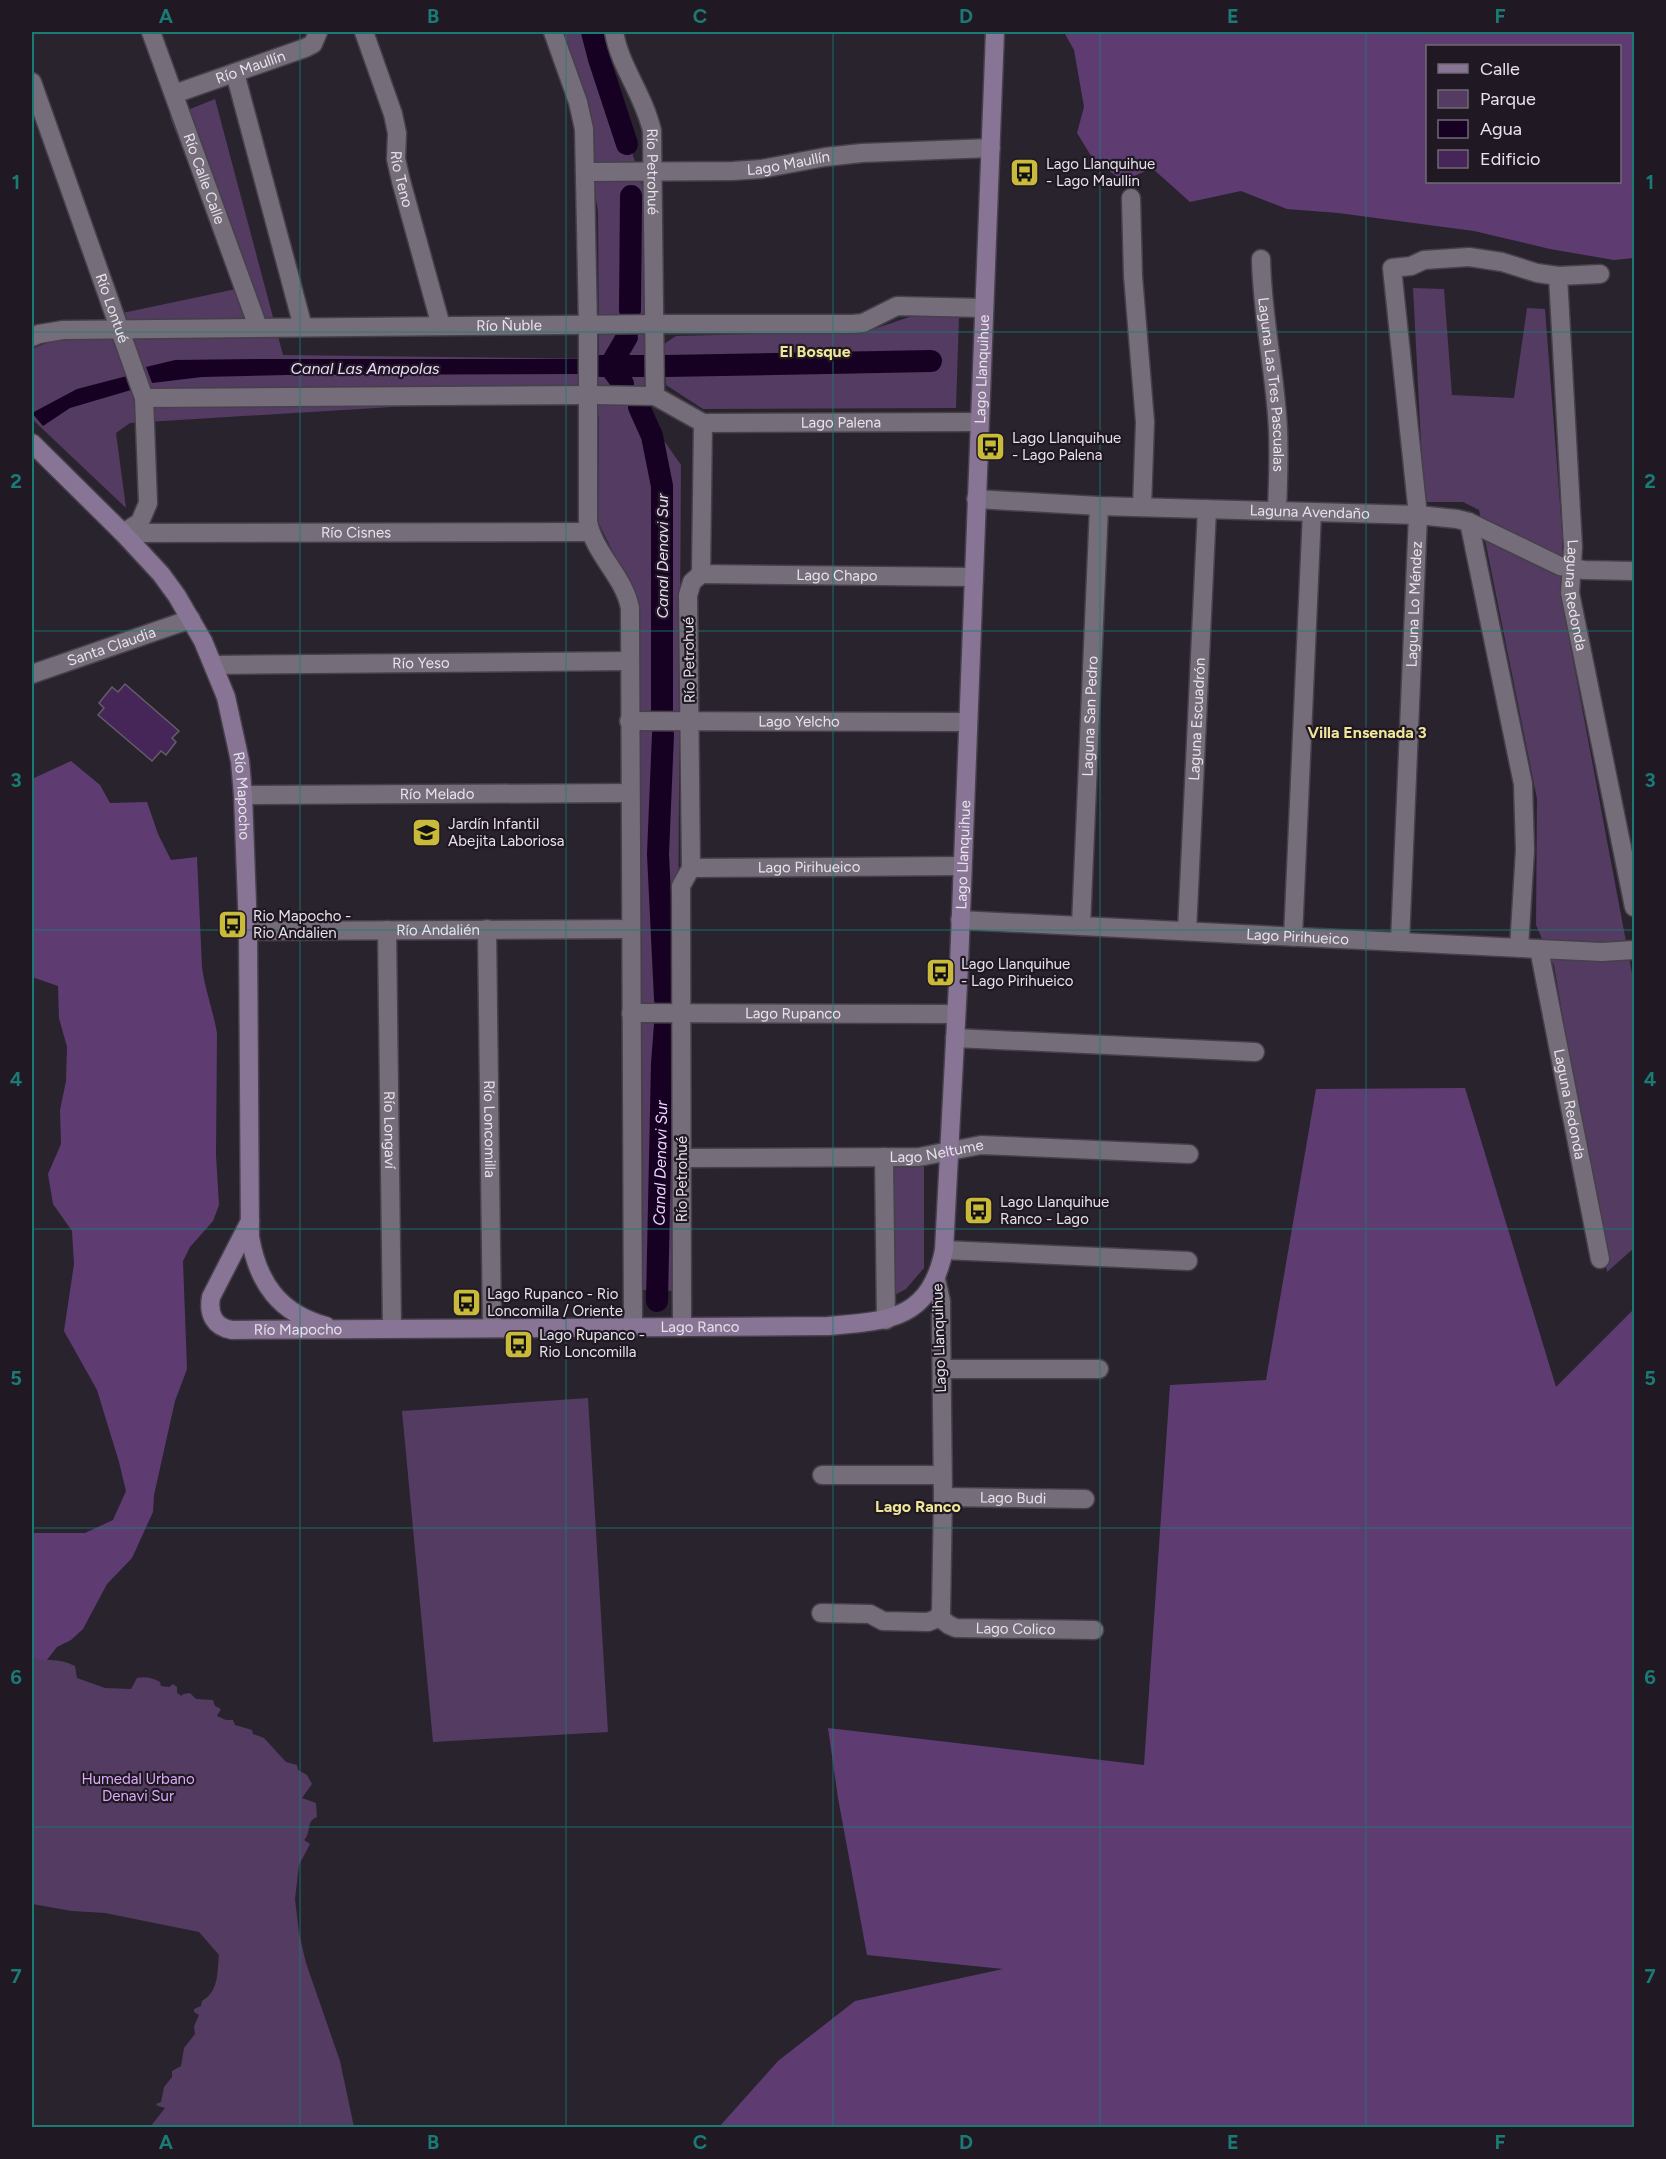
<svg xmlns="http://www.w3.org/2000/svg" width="1666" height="2159" font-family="Figtree,sans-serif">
<rect width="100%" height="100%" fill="#29232e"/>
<!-- green -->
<path fill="#533b61" d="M545,32h56l1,23 41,133 3,252 19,2 16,23 -5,826 -36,-1 -5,-693 -37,-75 1,-105 -11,-22 -458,28 -14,10 10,75 -94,-89v-70l81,-34 123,-26 -66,-172 45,-18 68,256 316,4 -1,-148 -17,-94z
M1413,288l31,1 8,106 62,3 13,-90 18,1 17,221v60l2,22 70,372v264l-27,24 -53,-306 -18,-41 1,-126 -58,-289 -16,-8h-39z
M918,314l41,2 -3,92 -253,1 -37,-24 -2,-41 12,-8 192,-5z
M924,1162v106l-18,21 -15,8 -1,-129 5,-5z
M588,1398l20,334 -175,10 -31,-331z
M32,1658c14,3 28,0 43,8l2,12 28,10 26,1 6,-11c8,-2 16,0 23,4l1,4 8,1 4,-3 4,3v6l5,3 1,-2 7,-1 6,6 17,1 2,6 6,3 -4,7 9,4h7l2,5 17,5 1,4 11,4 22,24 11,3 1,5 9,5 5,9 -10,14 14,5 1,14c-12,5 -5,15 -13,23l6,4 -11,21 -4,34 4,34 7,30 34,98 14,66h-204l15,-19 -7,-2 -2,-2 5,-2 3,-15 8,-10v-6l9,-5 3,-18 11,-14 -1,-8 5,-11 -5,-3v-3l7,-3 1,-5c17,-10 15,-28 17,-46l-20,-23 -94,-19 -33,-2 -40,-7z"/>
<!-- forest -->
<path fill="#5e3c72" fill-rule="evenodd" d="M1064,32h570v226l-20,2 -64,-11 -76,-18 -136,-18 -51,-4 -46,-18 -51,11 -38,-34 -29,13 -30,-22 -16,-26 7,-26 -10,-57zM1428,46h192v136h-192z
M71,761l29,24 10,18 37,-1 11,32 13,26 26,-3 5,110c3,23 11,43 15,66l-1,122 3,50 -6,16 -23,26 -7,14 4,108 -12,32 -21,94 -1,17 -21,46 -25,26 -24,45 -12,11 -14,7 -11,14 -14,-3v-125h53l28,-13 13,-29 -7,-29 -22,-72 -33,-59 10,-67 -2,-33 -19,-27 -5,-30 13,-30 -1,-34 6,-29 1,-34 -8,-29 -1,-32 -26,-9v-198z
M1465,1088l91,299 78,-78v818h-915l59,-66 77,-60 148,-32 -136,-14 -29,-157 -10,-70 316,37 26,-380 96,-5 50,-291z"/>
<!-- water -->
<path fill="#170123" d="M264,359h316l-1,15 -292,1 -85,2 -50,6 -6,-16 29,-7z
M127,376l4,14 -61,18 -27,18 -11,-13 45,-24z"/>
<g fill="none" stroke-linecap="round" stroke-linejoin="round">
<!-- canal -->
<g stroke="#170123" stroke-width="22">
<path d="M592,32l7,27 28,85"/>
<path d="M630,310l1,-114"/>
<path d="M601,366h43"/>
<path d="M665,366l266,-5"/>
<path d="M623,384l-13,-18 17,-29"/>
<path d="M639,407l13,29 10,50v224"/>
<path d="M663,734l-5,120 7,145"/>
<path id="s1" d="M657,1301l5,-238 3,-38"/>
</g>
</g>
<!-- building -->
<path fill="#462559" stroke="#655d6a" stroke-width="1.5" d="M125,684l54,47 -7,7 4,4 -10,13 -5,-4 -9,10 -54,-46 6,-7 -5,-5 13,-16 6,5z"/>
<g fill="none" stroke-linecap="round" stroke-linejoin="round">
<defs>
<g id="street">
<path id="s2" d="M151,32l107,295"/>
<path id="s3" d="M364,32l29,82 4,19 -1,26 5,22 40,145"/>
<path d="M553,32l25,70 6,27 4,197v196c7,33 36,54 42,86l3,719"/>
<path id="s4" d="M614,32c6,35 30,63 38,99l3,265"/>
<path d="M235,73l68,254"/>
<path id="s5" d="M32,82l112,316 4,105 -8,19 -17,11"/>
<path id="s6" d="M174,94l131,-46 8,-4 5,-12"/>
<path id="s7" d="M585,172l148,-1 28,-2 64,-12 37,-4 129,-5"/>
<path d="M1131,198l2,78 12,146 -3,85"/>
<path id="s8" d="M1261,259c1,53 12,103 16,156 3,32 1,64 0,96"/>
<path id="s9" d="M1558,276l15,271 -3,46 64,314"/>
<path id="s10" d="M32,337l7,-3 24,-4 592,-6h198l10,-1 34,-17 87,2"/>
<path id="s11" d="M144,398l444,-3 67,1 48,27 276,-1"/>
<path id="s12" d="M976,499l123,7 319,9 39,4 12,3 91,44 24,4 50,1"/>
<path d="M1469,522l54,262 2,66 -6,98"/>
<path id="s13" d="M124,533l466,-1"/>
<path id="s14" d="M701,574l272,3"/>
<path id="s15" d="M214,665l415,-4"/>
<path id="s16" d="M32,674l159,-55"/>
<path id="s17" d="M629,721l339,1"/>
<path id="s18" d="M243,795l387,-2"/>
<path id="s19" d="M691,868l271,-2"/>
<path id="s20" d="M960,920l579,29 63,3 32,-2"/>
<path id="s21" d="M1081,926l18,-420"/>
<path id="s22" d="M487,929l5,399"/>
<path id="s23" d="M387,930l5,398"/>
<path id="s24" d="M248,931l383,-2"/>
<path id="s25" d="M1187,931l20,-422"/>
<path d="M1293,937l19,-425"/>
<path id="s26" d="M1400,942l18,-427 -26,-247 19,-2 13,-6 45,-3 33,5 35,11 21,3 42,-2"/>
<path id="s27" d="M1539,949l61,310"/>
<path id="s28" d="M631,1013l325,1"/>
<path d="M955,1038l300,14"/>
<path d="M884,1157l2,163"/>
<path id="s29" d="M682,1158l237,-1 62,-12 208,9"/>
<path d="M944,1250l244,11"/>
<path d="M682,1327l-1,-441 10,-18 -3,-273 4,-13 9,-8 2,-151"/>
<path d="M942,1369h157"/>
<path d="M822,1475h120"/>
<path id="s30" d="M943,1497l142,2"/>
<path d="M821,1613l49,1 13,7 45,1 8,-3 5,-6 2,-116 -2,-180v-16l-5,-22"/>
<path id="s31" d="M939,1617l10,8 7,3 138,2"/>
</g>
<g id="secondary">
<path id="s32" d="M32,443l91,90 38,41 16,22 26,45 23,56 14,64 3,34 5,136 2,306c8,46 29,76 76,89"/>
<path id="s33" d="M250,1221l-39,76c-3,17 3,30 21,33l596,-4c60,-5 102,-6 116,-76l15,-285 36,-933"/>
</g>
</defs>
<!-- street casing -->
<use href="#street" stroke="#454049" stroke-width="21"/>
<!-- secondary casing -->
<use href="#secondary" stroke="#454049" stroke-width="21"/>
<!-- street -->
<use href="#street" stroke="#756d7a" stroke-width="18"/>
<!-- secondary -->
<use href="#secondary" stroke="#887495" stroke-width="18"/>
</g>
<!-- grid -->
<path fill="none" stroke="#1a7b74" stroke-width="1.5" stroke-opacity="0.55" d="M300,32v2096M566,32v2096M833,32v2096M1100,32v2096M1366,32v2096M32,332h1602M32,631h1602M32,930h1602M32,1229h1602M32,1528h1602M32,1827h1602"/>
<!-- icons -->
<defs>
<symbol id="bus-square" viewBox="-11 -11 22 22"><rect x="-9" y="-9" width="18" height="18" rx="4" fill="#caba3a" stroke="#201924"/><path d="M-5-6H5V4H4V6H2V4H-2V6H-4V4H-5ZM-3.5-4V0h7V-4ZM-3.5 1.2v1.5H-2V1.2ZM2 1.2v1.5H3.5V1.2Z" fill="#111"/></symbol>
<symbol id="school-square" viewBox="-11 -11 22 22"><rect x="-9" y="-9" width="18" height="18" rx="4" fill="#caba3a" stroke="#201924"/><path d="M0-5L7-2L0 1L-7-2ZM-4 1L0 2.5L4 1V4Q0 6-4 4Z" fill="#111"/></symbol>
</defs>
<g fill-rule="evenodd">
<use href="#bus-square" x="1008" y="156" width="33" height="33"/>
<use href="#bus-square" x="974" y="430" width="33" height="33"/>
<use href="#school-square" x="410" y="816" width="33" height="33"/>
<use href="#bus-square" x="216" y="908" width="33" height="33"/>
<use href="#bus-square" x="924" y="956" width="33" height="33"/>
<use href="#bus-square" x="962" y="1194" width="33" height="33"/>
<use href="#bus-square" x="450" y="1286" width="33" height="33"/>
<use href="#bus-square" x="502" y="1328" width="33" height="33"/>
</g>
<g text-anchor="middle" stroke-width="4.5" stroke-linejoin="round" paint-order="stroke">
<!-- street labels -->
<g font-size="15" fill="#e7e3ea" stroke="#201924">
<text dy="5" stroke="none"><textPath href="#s6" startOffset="81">Río Maullín</textPath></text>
<text dy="5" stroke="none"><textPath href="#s7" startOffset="204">Lago Maullín</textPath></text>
<text dy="5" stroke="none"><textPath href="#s4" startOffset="147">Río Petrohué</textPath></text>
<text dy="5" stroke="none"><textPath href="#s3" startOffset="153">Río Teno</textPath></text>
<text dy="5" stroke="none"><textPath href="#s2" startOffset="156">Río Calle Calle</textPath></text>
<text dy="5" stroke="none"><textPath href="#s5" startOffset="240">Río Lontué</textPath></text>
<text dy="5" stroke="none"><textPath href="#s10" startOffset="478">Río Ñuble</textPath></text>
<text dy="5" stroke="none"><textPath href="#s33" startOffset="1762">Lago Llanquihue</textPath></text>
<text dy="5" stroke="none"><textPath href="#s8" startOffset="126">Laguna Las Tres Pascualas</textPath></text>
<text dy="5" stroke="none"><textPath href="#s11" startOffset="704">Lago Palena</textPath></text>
<text dy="5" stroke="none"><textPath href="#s12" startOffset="334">Laguna Avendaño</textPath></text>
<text dy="5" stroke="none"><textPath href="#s13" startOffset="232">Río Cisnes</textPath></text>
<text dy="5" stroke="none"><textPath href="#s14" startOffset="136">Lago Chapo</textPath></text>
<text dy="5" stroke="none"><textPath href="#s9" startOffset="320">Laguna Redonda</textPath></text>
<text dy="5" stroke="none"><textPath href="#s26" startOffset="338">Laguna Lo Méndez</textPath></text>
<text dy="5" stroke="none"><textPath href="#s16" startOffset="84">Santa Claudia</textPath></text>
<text transform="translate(689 660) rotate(-91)" y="5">Río Petrohué</text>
<text dy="5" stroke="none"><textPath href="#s15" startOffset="207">Río Yeso</textPath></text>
<text dy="5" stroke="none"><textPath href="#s21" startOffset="210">Laguna San Pedro</textPath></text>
<text dy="5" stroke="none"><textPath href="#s25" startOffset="212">Laguna Escuadrón</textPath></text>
<text dy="5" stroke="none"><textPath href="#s17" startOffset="170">Lago Yelcho</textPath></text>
<text dy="5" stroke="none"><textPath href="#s18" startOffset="194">Río Melado</textPath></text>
<text dy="5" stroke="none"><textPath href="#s32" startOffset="424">Río Mapocho</textPath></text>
<text dy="5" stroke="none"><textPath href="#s33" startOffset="1276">Lago Llanquihue</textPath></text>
<text dy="5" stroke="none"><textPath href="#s19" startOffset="118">Lago Pirihueico</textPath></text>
<text dy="5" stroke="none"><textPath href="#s24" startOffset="190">Río Andalién</textPath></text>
<text dy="5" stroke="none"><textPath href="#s20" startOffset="338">Lago Pirihueico</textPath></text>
<text dy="5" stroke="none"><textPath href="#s28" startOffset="162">Lago Rupanco</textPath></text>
<text dy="5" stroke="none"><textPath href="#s27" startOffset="158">Laguna Redonda</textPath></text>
<text dy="5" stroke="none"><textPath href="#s23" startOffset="200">Río Longaví</textPath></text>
<text dy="5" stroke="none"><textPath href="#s22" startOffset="200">Río Loncomilla</textPath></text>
<text dy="5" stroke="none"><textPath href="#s29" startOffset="255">Lago Neltume</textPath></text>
<text transform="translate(682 1179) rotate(-90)" y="5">Río Petrohué</text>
<text dy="5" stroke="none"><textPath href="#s33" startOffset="598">Lago Ranco</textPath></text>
<text dy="5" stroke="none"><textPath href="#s33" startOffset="196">Río Mapocho</textPath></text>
<text transform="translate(939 1338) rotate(-92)" y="5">Lago Llanquihue</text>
<text dy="5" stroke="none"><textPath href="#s30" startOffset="70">Lago Budi</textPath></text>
<text dy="5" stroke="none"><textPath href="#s31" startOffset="80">Lago Colico</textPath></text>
</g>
<!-- poi labels -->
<g font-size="15" fill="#e7e3ea" stroke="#201924" text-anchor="start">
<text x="1046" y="169">Lago Llanquihue<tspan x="1046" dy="17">- Lago Maullin</tspan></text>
<text x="1012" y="443">Lago Llanquihue<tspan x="1012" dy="17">- Lago Palena</tspan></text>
<text x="448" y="829">Jardín Infantil<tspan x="448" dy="17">Abejita Laboriosa</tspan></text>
<text x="253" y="921">Rio Mapocho -<tspan x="253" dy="17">Rio Andalien</tspan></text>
<text x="961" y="969">Lago Llanquihue<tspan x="961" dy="17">- Lago Pirihueico</tspan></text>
<text x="1000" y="1207">Lago Llanquihue<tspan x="1000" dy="17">Ranco - Lago</tspan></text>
<text x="487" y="1299">Lago Rupanco - Rio<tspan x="487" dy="17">Loncomilla / Oriente</tspan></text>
<text x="539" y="1340">Lago Rupanco -<tspan x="539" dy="17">Rio Loncomilla</tspan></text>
</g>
<!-- park labels -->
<g font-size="15" fill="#ddaafc" stroke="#201924">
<text x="138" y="1784">Humedal Urbano<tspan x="138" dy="17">Denavi Sur</tspan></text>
</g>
<!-- neighbourhood labels -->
<g font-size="16" font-weight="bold" fill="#efe697" stroke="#201924">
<text x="815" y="357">El Bosque</text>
<text x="1367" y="738">Villa Ensenada 3</text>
<text x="918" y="1512">Lago Ranco</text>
</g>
<!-- water labels -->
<g font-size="16" font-style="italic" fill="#edd8fa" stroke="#201924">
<text x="365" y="374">Canal Las Amapolas</text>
<text transform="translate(662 556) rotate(-90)" y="6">Canal Denavi Sur</text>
<text dy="6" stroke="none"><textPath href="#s1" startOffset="138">Canal Denavi Sur</textPath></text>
</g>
</g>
<!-- border -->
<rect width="1666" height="2159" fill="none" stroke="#201924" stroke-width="66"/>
<!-- legend -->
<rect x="1426" y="45" width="195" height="138" fill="#201924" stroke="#706a73" stroke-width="1.5"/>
<rect x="1438" y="64" width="30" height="9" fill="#887495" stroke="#706a73" stroke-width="1.5"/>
<text x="1480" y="75" font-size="18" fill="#e7e3ea">Calle</text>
<rect x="1438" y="90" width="30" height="18" fill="#533b61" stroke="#706a73" stroke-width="1.5"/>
<text x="1480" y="105" font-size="18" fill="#e7e3ea">Parque</text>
<rect x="1438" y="120" width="30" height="18" fill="#170123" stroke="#706a73" stroke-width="1.5"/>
<text x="1480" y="135" font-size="18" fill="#e7e3ea">Agua</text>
<rect x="1438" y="150" width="30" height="18" fill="#462559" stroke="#706a73" stroke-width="1.5"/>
<text x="1480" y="165" font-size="18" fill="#e7e3ea">Edificio</text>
<rect x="33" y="33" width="1600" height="2093" fill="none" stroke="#1a7b74" stroke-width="2"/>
<g font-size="20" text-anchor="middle" font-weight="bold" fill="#1a7b74">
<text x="166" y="23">A</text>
<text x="433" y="23">B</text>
<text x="700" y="23">C</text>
<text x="966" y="23">D</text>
<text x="1233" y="23">E</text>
<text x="1500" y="23">F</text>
<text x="16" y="189">1</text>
<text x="1650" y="189">1</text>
<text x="16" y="488">2</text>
<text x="1650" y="488">2</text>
<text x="16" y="787">3</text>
<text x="1650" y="787">3</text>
<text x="16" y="1086">4</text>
<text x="1650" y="1086">4</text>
<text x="16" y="1385">5</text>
<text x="1650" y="1385">5</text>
<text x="16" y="1684">6</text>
<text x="1650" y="1684">6</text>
<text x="16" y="1983">7</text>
<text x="1650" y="1983">7</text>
<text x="166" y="2149">A</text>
<text x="433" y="2149">B</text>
<text x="700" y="2149">C</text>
<text x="966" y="2149">D</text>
<text x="1233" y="2149">E</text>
<text x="1500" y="2149">F</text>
</g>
</svg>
